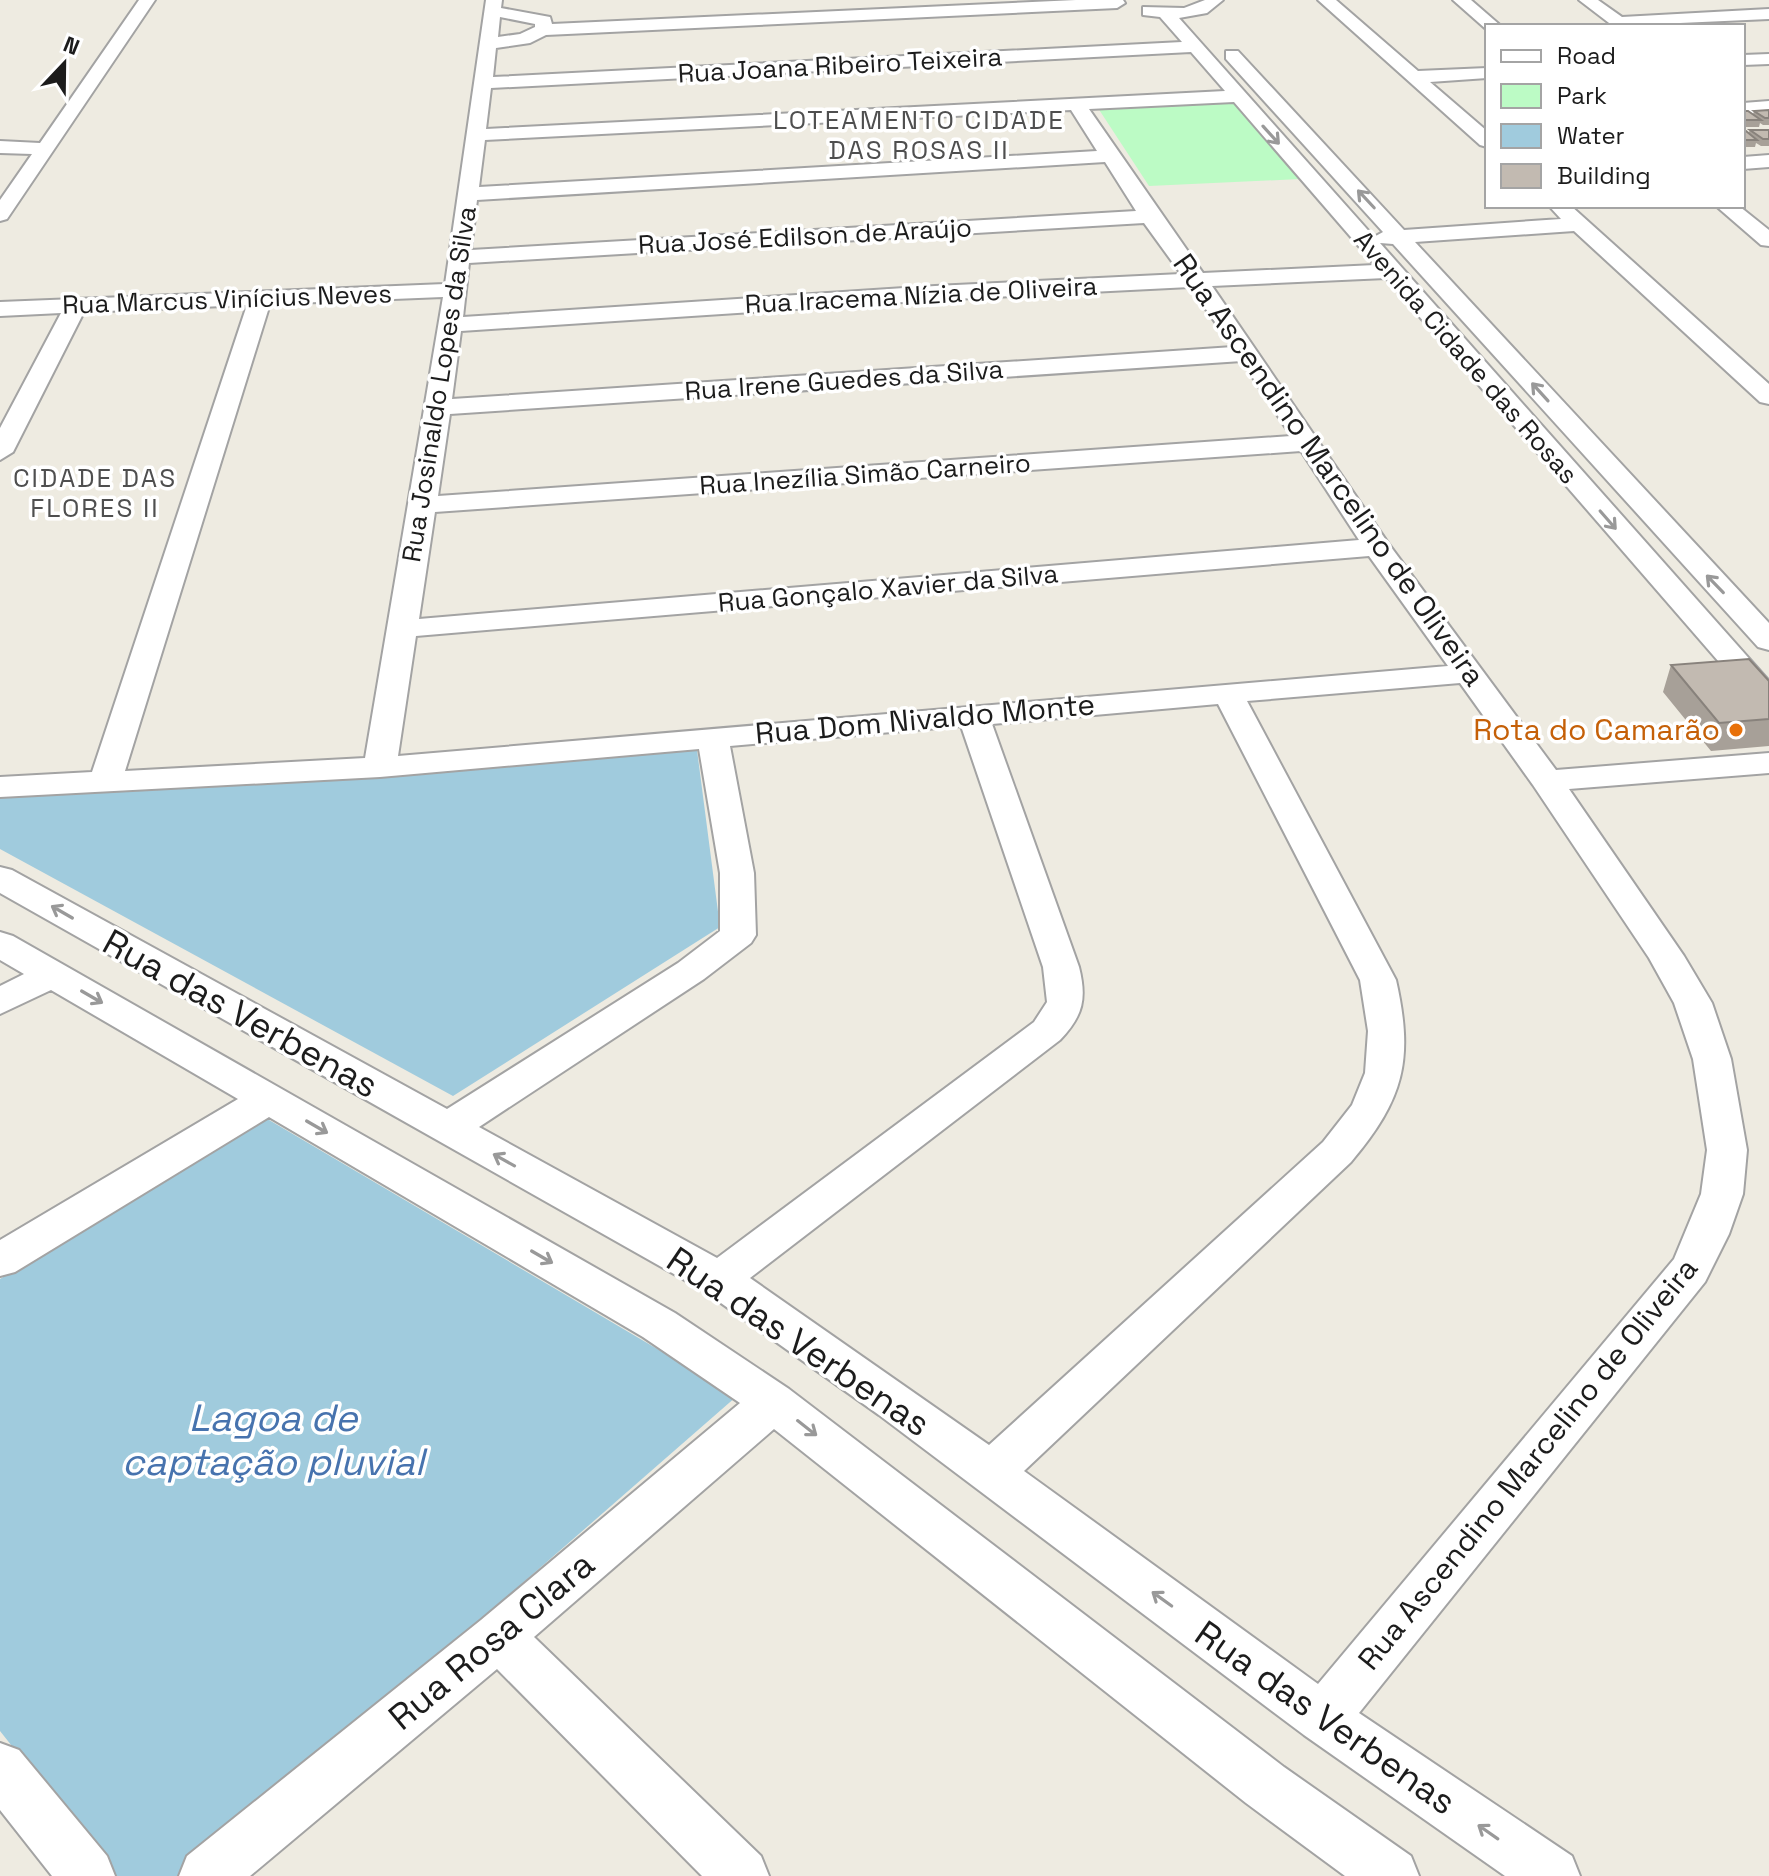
<svg xmlns="http://www.w3.org/2000/svg" width="1769" height="1876" font-family="'Space Grotesk',sans-serif">
<rect width="100%" height="100%" fill="#eeebe1"/>
<!-- park -->
<path fill="#bcfbc5" d="M1232,99l68,80 -151,7 -53,-81z"/>
<!-- water -->
<path fill="#a0cbdd" d="M697,750l23,177 -267,169 -453,-247v-52z
M264,1117l473,279 -550,480h-72l-115,-145v-452z"/>
<g fill="none" stroke-linecap="round" stroke-linejoin="round">
<defs>
<path id="minor" d="M139,0h16l-148,219 -7,2v-21l32,-46 -32,-1v-12l40,2z
M486,0h16l-1,8 49,9 2,7 524,-24h47l2,3 -8,5 -571,27 -16,8 -34,5 -3,29 689,-35 -22,-25 -17,-2v-8l41,1 21,-8h18l-16,13 -28,5 195,219 9,-5 -157,-173v-8h12l166,179 157,-11 -12,-13h22l198,178v20l-9,-2 -186,-171 -159,11 354,381v27l-11,-3 -365,-403 -13,-1 389,438v28l-11,-2 -372,-429 -174,8 176,257 168,227 213,-17v20l-200,16 115,167 28,47 19,56 16,91 -4,44 -14,40 -24,48 -346,431 213,143 8,20h-75l-201,-141 -425,-320 -175,-124 -704,-398v-26l12,3 435,239 231,-146 42,-32v-58l-21,-124 -319,28 -380,20v-20l92,-5 155,-467 -163,7 -71,140 -13,8v-32l61,-115 -61,3v-14l445,-18zM500,17l35,7v3l-15,7 -22,3zM1191,52l34,39 -739,38 5,-41zM1234,102l141,163 -172,8 -114,-164zM1071,110l26,41 -618,36 6,-47zM1105,162l31,49 -665,39 6,-50zM1144,223l37,51 -246,12 -472,31 6,-54zM1190,287l43,60 -781,52 9,-68 474,-31zM443,297l-78,461 -240,13 145,-467zM1242,361l49,75 -853,60 12,-82zM1301,451l58,89 -940,79 16,-107zM1369,556l79,110 -1050,90 18,-120zM1460,683l73,102 116,173 25,45 19,56 14,91 -6,44 -27,65 -356,425 -294,-213 327,-309c53,-63 63,-102 45,-182l-149,-279zM1218,704l142,276 8,51 -3,42 -13,32 -29,37 -334,303 -239,-167 310,-238c23,-24 27,-41 19,-73l-87,-243zM961,726l82,241 4,35 -13,20 -317,236 -238,-131 225,-148 47,-36 5,-8 -2,-62 -24,-127z
M1318,0h18l82,71 69,-3v10l-57,4 57,49v16l-7,-2z
M1453,0h18l30,26h-14v4z
M1579,0h19l24,17 147,-8v10l-156,7z
M1769,54v10l-26,1v-10z
M1769,101v12l-26,2v-12z
M1769,155v12l-26,2v-12z
M1716,206h23l30,24v16l-8,-1z
M0,932l13,4 662,377 114,76 495,378 127,89 8,20h-74l-99,-73 -472,-374 -240,208 227,219 8,20h-67l-205,-207 -247,207h-71l8,-20 294,-236 259,-217 -97,-66 -374,-220 -254,155 -15,4v-36l238,-141 -187,-109 -51,24v-28l24,-12 -24,-14z
M0,1743l19,7 88,106 8,20h-63l-52,-66z"/>
</defs>
<!-- minor casing -->
<use href="#minor" stroke="#a3a3a3" stroke-width="4"/>
<!-- minor -->
<use href="#minor" fill="#fff" fill-rule="evenodd"/>
</g>
<!-- wall -->
<path fill="#a7a098" d="M1769,110v15h-6l-3,-2 -1,4h-16v-16l10,3 1,-3z
M1750,130h19v16h-8l-5,-3 -1,4h-12v-16l5,3z
M1671,665l98,16v65l-58,5 -48,-59z"/>
<!-- building -->
<path fill="#c2bab1" stroke="#88827c" stroke-width="2" d="M1769,110v8h-4l-11,-7z
M1743,111h5l13,9h-18z
M1750,130h19v9h-6z
M1743,131h3l11,9h-14z
M1749,659l20,22v38l-50,4 -48,-58z"/>
<!-- one-way arrows -->
<defs><path id="oneway-shaft" d="M-6 0H5M1.5-3L5.5 0L1.5 3" fill="none" stroke-width="1.6" stroke-linecap="round" stroke-linejoin="round" transform="scale(2)"/></defs>
<g stroke="#999">
<use href="#oneway-shaft" transform="translate(1271 135) rotate(48)"/>
<use href="#oneway-shaft" transform="translate(1366 199) rotate(-133)"/>
<use href="#oneway-shaft" transform="translate(1540 392) rotate(-132)"/>
<use href="#oneway-shaft" transform="translate(1608 520) rotate(49)"/>
<use href="#oneway-shaft" transform="translate(1715 584) rotate(-134)"/>
<use href="#oneway-shaft" transform="translate(62 912) rotate(-150)"/>
<use href="#oneway-shaft" transform="translate(92 997) rotate(30)"/>
<use href="#oneway-shaft" transform="translate(317 1127) rotate(30)"/>
<use href="#oneway-shaft" transform="translate(504 1160) rotate(-151)"/>
<use href="#oneway-shaft" transform="translate(542 1257) rotate(30)"/>
<use href="#oneway-shaft" transform="translate(807 1428) rotate(38)"/>
<use href="#oneway-shaft" transform="translate(1162 1599) rotate(-144)"/>
<use href="#oneway-shaft" transform="translate(1488 1832) rotate(-145)"/>
</g>
<!-- markers -->
<circle fill="#e8710a" stroke="#fff" stroke-width="3" cx="1736" cy="730" r="8"/>
<g text-anchor="middle" stroke-width="7" stroke-linejoin="round" paint-order="stroke">
<!-- far-street labels -->
<g font-size="26" fill="#1c1c1c" stroke="#fff">
<text transform="translate(840 65) rotate(-3)" y="9">Rua Joana Ribeiro Teixeira</text>
<text transform="translate(805 236) rotate(-3)" y="9">Rua José Edilson de Araújo</text>
<text transform="translate(921 295) rotate(-3)" y="9">Rua Iracema Nízia de Oliveira</text>
<text transform="translate(227 299) rotate(-2)" y="9">Rua Marcus Vinícius Neves</text>
<text transform="translate(1466 357) rotate(49)" y="9">Avenida Cidade das Rosas</text>
<text transform="translate(844 380) rotate(-4)" y="9">Rua Irene Guedes da Silva</text>
<text transform="translate(439 384) rotate(-81)" y="9">Rua Josinaldo Lopes da Silva</text>
<text transform="translate(865 474) rotate(-4)" y="9">Rua Inezília Simão Carneiro</text>
<text transform="translate(888 588) rotate(-5)" y="9">Rua Gonçalo Xavier da Silva</text>
</g>
<!-- far-neighbourhood labels -->
<g font-size="26" letter-spacing="2" fill="#4f4f4f" stroke="#fff">
<text x="919" y="129">LOTEAMENTO CIDADE<tspan x="919" dy="30">DAS ROSAS II</tspan></text>
<text x="95" y="487">CIDADE DAS<tspan x="95" dy="30">FLORES II</tspan></text>
</g>
<!-- street labels -->
<g font-size="30" fill="#1c1c1c" stroke="#fff">
<text transform="translate(1329 470) rotate(55)" y="10">Rua Ascendino Marcelino de Oliveira</text>
<text transform="translate(925 719) rotate(-5)" y="10">Rua Dom Nivaldo Monte</text>
<text transform="translate(1528 1464) rotate(-51)" y="10">Rua Ascendino Marcelino de Oliveira</text>
</g>
<!-- food labels -->
<g font-size="30" fill="#c56008" stroke="#fff" text-anchor="end">
<text x="1720" y="740">Rota do Camarão</text>
</g>
<!-- near-street labels -->
<g font-size="36" fill="#1c1c1c" stroke="#fff">
<text transform="translate(241 1013) rotate(29)" y="13">Rua das Verbenas</text>
<text transform="translate(799 1341) rotate(34)" y="13">Rua das Verbenas</text>
<text transform="translate(491 1640) rotate(-40)" y="13">Rua Rosa Clara</text>
<text transform="translate(1326 1717) rotate(35)" y="13">Rua das Verbenas</text>
</g>
<!-- near-water labels -->
<g font-size="38" font-style="italic" fill="#4773ae" stroke="#fff">
<text x="273" y="1431">Lagoa de<tspan x="273" dy="44">captação pluvial</tspan></text>
</g>
</g>
<!-- legend -->
<rect x="1485" y="24" width="260" height="184" fill="#ffffff" stroke="#a4a4a4" stroke-width="2"/>
<rect x="1501" y="50" width="40" height="12" fill="#ffffff" stroke="#a4a4a4" stroke-width="2"/>
<text x="1557" y="64" font-size="24" fill="#1c1c1c">Road</text>
<rect x="1501" y="84" width="40" height="24" fill="#bcfbc5" stroke="#a4a4a4" stroke-width="2"/>
<text x="1557" y="104" font-size="24" fill="#1c1c1c">Park</text>
<rect x="1501" y="124" width="40" height="24" fill="#a0cbdd" stroke="#a4a4a4" stroke-width="2"/>
<text x="1557" y="144" font-size="24" fill="#1c1c1c">Water</text>
<rect x="1501" y="164" width="40" height="24" fill="#c2bab1" stroke="#a4a4a4" stroke-width="2"/>
<text x="1557" y="184" font-size="24" fill="#1c1c1c">Building</text>
<!-- north arrow -->
<g transform="translate(64 64) rotate(22)" stroke="#ffffff" stroke-width="6" paint-order="stroke">
<path d="M0-6L14 30L0 20L-14 30Z" fill="#1c1c1c"/>
<text y="-12" font-size="22" font-weight="bold" text-anchor="middle" fill="#1c1c1c">N</text>
</g>
</svg>
